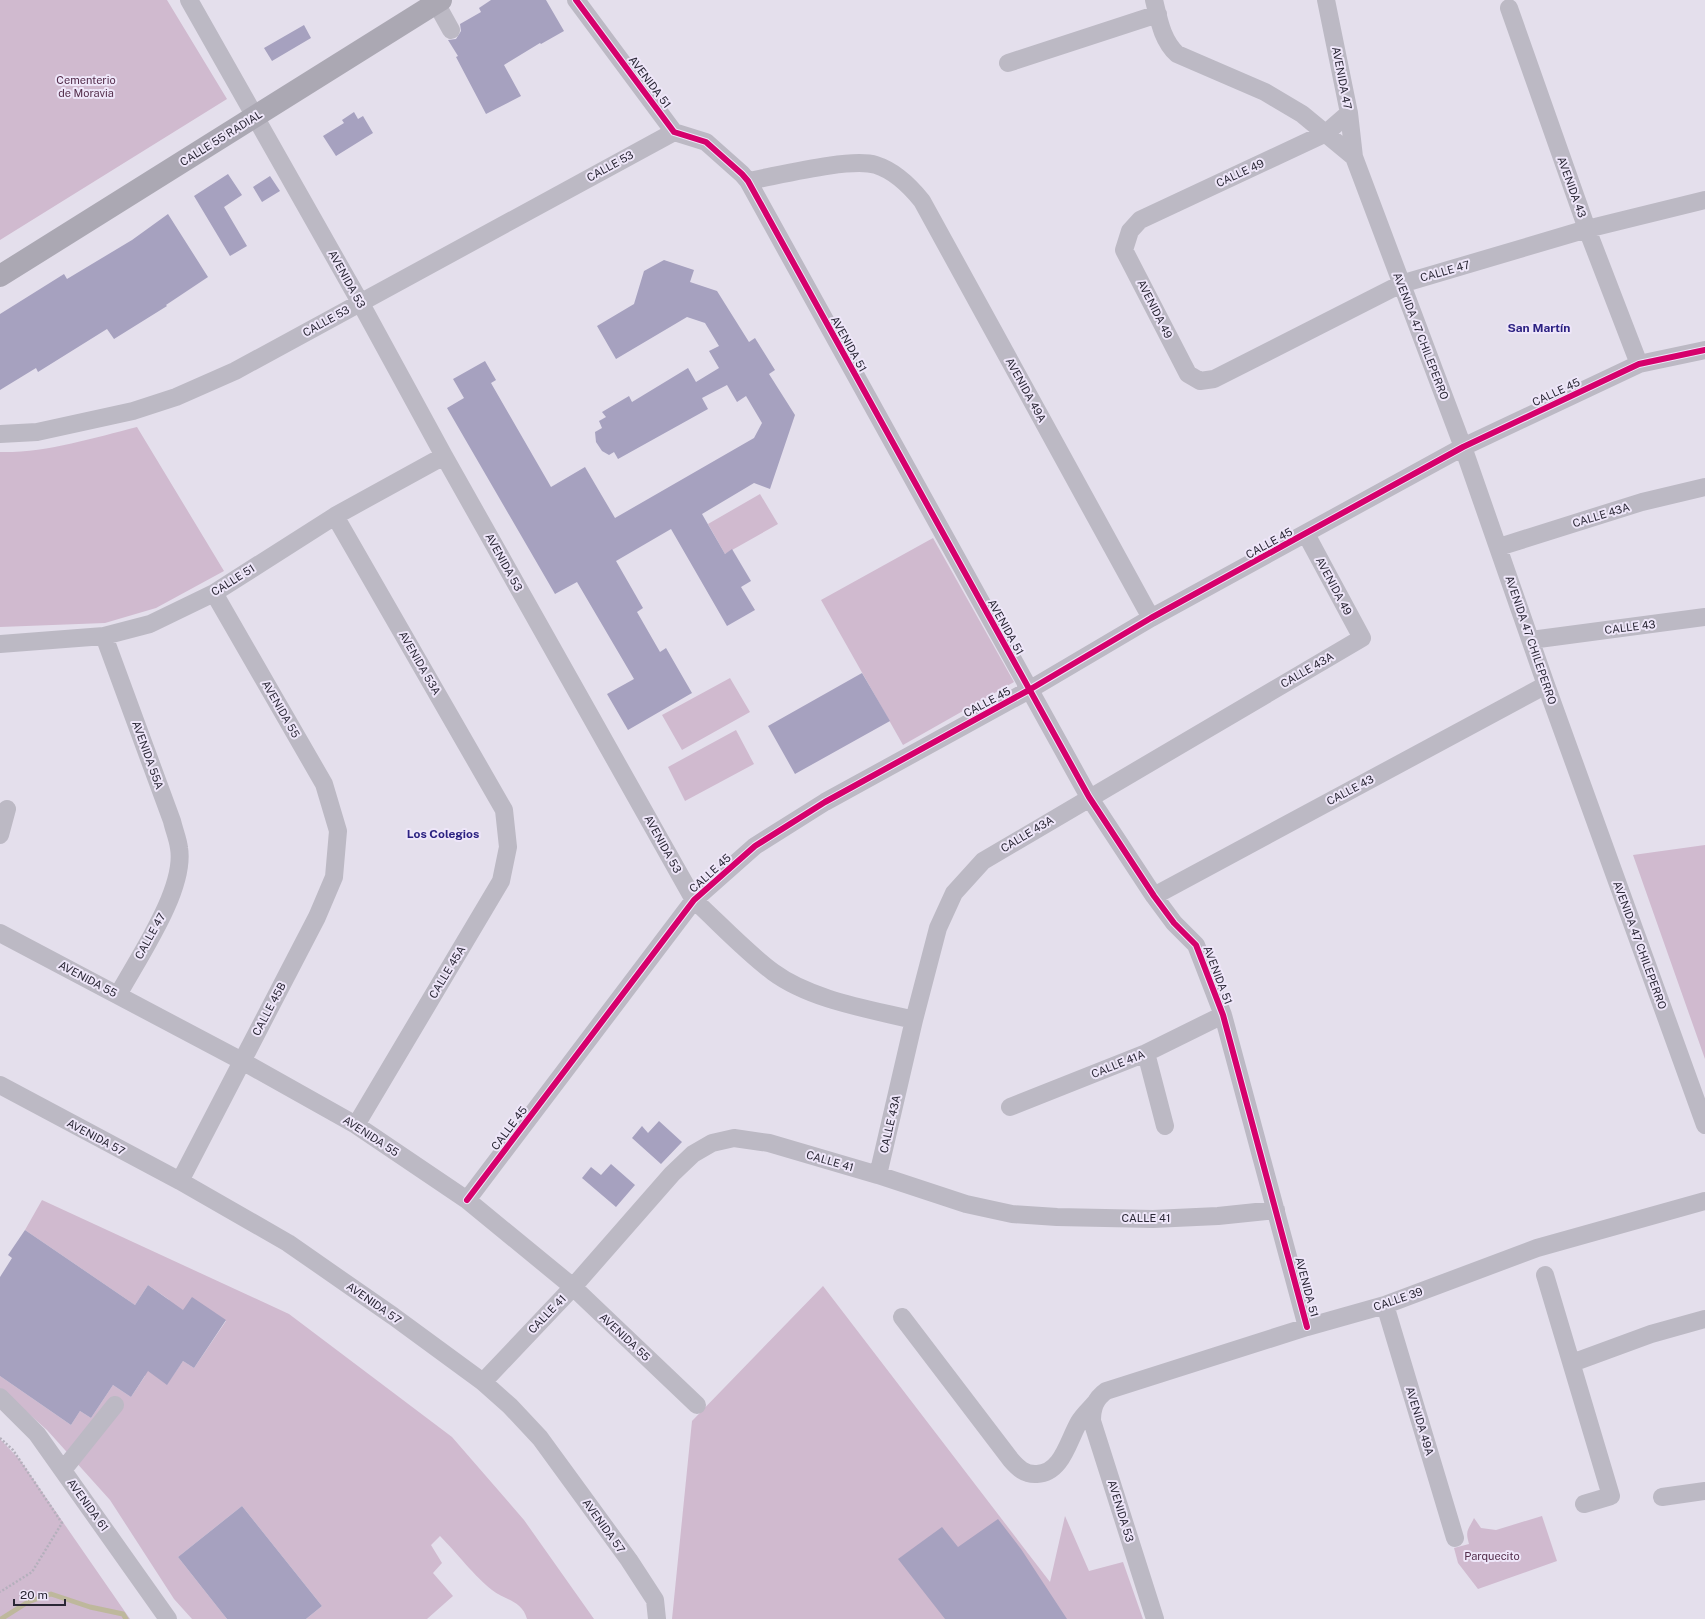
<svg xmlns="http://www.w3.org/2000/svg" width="1705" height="1619" font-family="'Public Sans',sans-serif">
<rect width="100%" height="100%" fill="#e4dfec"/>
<!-- green -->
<path fill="#d0bacf" d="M0,0h167l60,99 -227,141z
M137,427l87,144 -68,37 -51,15 -105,4v-175c46,1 93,-14 137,-25z
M760,494l18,30 -53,30 -17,-30z
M933,538l81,144 -111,63 -82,-145z
M730,678l20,34 -68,38 -20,-35z
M736,730l18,34 -69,37 -17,-34z
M1705,845v214l-72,-204z
M42,1200l247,114 163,123 72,83 70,99h-67c-5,-19 -23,-19 -35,-29 -16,-12 -37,-39 -52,-54l-9,9 11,18 -9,10 20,23 -26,23h-121l16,-13 -80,-100 -64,51 49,62h-35l-18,-20 -64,-99 -63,-70 -47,-42v-12l71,49 9,-14 11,7 22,-33 18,12 14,-21 -25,-37 37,38 10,7 16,-23 11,7 32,-47 -11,-8 -37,4 -10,-18 -20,-14 -13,20 -110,-75z
M823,1286l227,296 15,-66 24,55 34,-9 20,57h-471l20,-198z
M0,1439l20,21 110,159h-130z
M1542,1516l15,45 -79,28 -20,-26 -4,-15 15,-4c-4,-15 -1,-13 5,-26l7,10 15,2z"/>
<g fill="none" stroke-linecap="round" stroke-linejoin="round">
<!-- stream -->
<path stroke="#beb89c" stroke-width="5" d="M1,1619l27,-17 23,-8 39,13 33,7 3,5"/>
</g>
<!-- building -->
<path fill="#a6a1bf" d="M491,0h55l18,31 -23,13 -1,-1 -36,22 17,31 -35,18 -30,-57 2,-1 -10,-16 8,-1 5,-8 -1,-7 21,-12 -2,-4z
M304,25l7,13 -39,23 -8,-13z
M354,112l4,7 5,-3 10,17 -37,23 -13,-20 21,-13 -2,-3z
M228,174l14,21 -18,12 23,39 -17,10 -36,-60z
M270,176l10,15 -18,11 -9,-15z
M168,214l40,63 -42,28 1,1 -53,33 -7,-10 -69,43 -2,-4 -36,22v-76l64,-40 3,5 65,-39z
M664,260l30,10 -4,12 27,9 32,51 6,-4 20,32 -6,4 26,41 -25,74 -16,-6 -52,31 23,40 7,-5 19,32 -10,6 14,23 -28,16 -56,-97 -55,32 27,47 -6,4 23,40 6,-4 26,45 -64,37 -21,-36 27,-15 -57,-97 -22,12 -108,-186 17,-10 -11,-19 32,-18 11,19 -5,3 60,104 34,-20 30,51 139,-80 8,-15 -16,-27 -9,6 -10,-17 -25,13 6,11 -90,50 -4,-7 -5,3 -7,-4 -6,-9 -1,-10 7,-4 -3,-7 7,-4 -4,-5 27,-16 3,6 56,-34 8,14 23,-14 -10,-17 10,-5 -14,-23 -18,-6 -71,42 -19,-33 37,-22 10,-33z
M862,673l28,48 -95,53 -27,-48z
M659,1121l23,21 -21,22 -29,-26 10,-12 6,7z
M611,1164l24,21 -19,22 -34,-29 9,-11 10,8z
M25,1230l110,75 13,-20 35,25 9,-13 34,23 -32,48 -11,-7 -16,24 -19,-14 -17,26 -18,-12 -22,33 -11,-7 -9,14 -71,-49v-99l12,-19 -4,-3z
M242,1506l80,100 -16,13h-79l-49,-62z
M998,1519l23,30 46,70h-122l-47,-60 44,-32 16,20z"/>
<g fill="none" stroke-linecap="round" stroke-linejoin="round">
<!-- path -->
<path stroke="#b4b0bc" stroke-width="2.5" stroke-dasharray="2 2" stroke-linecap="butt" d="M0,1438l13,12 49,73 -30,49 -32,20"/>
<!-- minor -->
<path stroke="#bcb9c4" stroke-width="18" d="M189,0l171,302 84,154 250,444c26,24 51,51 79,72 38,28 96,37 141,48
M576,0l98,132 32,10 36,32 6,7 341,616 65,99 20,27 22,22 27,70 84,312
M1154,0c5,20 8,40 23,54l88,38 37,22 52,43
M1326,0l23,113 5,44 109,290 83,238 159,440
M436,3l15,27
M1509,8l78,221 52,135
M1008,63l150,-49
M1349,113l-23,20 -186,87 -10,11 -6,19 64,124 12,7 14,-2 187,-95 186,-55 118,-29
M748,181c29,-5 102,-24 128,-16 19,6 34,21 46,36l229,417
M0,434l37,-2 96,-21 43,-14 59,-26 439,-239
M335,516l169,294 4,37 -7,34 -145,244
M1499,547l143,-45 63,-15
M104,636l68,185c2,9 6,18 7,27 7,41 -41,110 -61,147
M1531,640l174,-23
M0,644l104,-8 46,-12 64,-31 121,-77 109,-60
M0,835l7,-26
M1154,896l392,-211
M0,933l242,128 114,64 111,75 106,87 124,118
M1146,1053l19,73
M0,1085l180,96 108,62 105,73 90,66 27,24 30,32 89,122 26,40 2,19
M1010,1107l136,-54 77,-38
M878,1175l36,-155 24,-92 16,-35 29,-32 379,-223 -56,-104
M180,1181l137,-264 17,-40 4,-46 -14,-47 -110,-191
M467,1200l227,-300 61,-54 70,-44 204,-112 122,-72 312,-171 176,-83 66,-14
M1545,1275l66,221 -27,8
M1385,1305l70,233
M902,1317l109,143c7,8 14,15 26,14 25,-1 31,-33 42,-52 4,-7 11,-13 16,-19
M1572,1363l79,-29 54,-15
M483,1382l90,-95 99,-113 21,-20 19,-11 22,-5 35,5 109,32 88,29 46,10 45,3 96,2 65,-3 58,-6
M0,1397l37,37 131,185
M63,1470l52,-65
M1662,1497l43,-6
M1155,1619l-63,-198c0,-13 3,-22 14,-30l201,-64 78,-22 152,-57 168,-47"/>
<!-- major -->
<path stroke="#aba8b3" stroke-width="22" d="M0,276l441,-276"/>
<defs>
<path id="cycleway" d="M576,0l98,132 32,10 36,32 6,7 341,616 65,99 20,27 22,22 27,70 84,312
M467,1200l227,-300 61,-54 70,-44 204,-112 122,-72 312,-171 176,-83 66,-14"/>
</defs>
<!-- cycleway casing -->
<use href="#cycleway" stroke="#eee6f9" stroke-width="8"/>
<!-- cycleway -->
<use href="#cycleway" stroke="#d6006c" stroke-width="6"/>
</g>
<g text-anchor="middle" stroke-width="4" stroke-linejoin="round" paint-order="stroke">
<!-- street labels -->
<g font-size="11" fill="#2a2735" stroke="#eee6f9">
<text transform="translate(1342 78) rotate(79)" y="4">AVENIDA 47</text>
<text transform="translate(650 82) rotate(53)" y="4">AVENIDA 51</text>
<text transform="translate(221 138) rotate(-32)" y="4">CALLE 55 RADIAL</text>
<text transform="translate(610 166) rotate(-29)" y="4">CALLE 53</text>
<text transform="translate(1240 173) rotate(-25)" y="4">CALLE 49</text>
<text transform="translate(1572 187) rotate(70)" y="4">AVENIDA 43</text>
<text transform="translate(1445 271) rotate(-16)" y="4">CALLE 47</text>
<text transform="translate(347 279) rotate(61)" y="4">AVENIDA 53</text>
<text transform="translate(1155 309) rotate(63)" y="4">AVENIDA 49</text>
<text transform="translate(326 321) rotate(-29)" y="4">CALLE 53</text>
<text transform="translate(1421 336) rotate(69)" y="4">AVENIDA 47 CHILEPERRO</text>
<text transform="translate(849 344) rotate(61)" y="4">AVENIDA 51</text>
<text transform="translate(1026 390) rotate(61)" y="4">AVENIDA 49A</text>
<text transform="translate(1556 392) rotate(-25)" y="4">CALLE 45</text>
<text transform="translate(1601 515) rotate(-17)" y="4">CALLE 43A</text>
<text transform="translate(1269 543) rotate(-29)" y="4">CALLE 45</text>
<text transform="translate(504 562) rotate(61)" y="4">AVENIDA 53</text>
<text transform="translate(233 580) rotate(-32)" y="4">CALLE 51</text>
<text transform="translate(1334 586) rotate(62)" y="4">AVENIDA 49</text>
<text transform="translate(1006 627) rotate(61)" y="4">AVENIDA 51</text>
<text transform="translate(1630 627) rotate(-7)" y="4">CALLE 43</text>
<text transform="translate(1531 640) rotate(71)" y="4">AVENIDA 47 CHILEPERRO</text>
<text transform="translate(420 663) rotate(60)" y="4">AVENIDA 53A</text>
<text transform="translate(1307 670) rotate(-30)" y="4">CALLE 43A</text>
<text transform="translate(987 702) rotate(-28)" y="4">CALLE 45</text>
<text transform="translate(281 709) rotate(60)" y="4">AVENIDA 55</text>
<text transform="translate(148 755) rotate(70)" y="4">AVENIDA 55A</text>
<text transform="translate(1350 790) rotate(-28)" y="4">CALLE 43</text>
<text transform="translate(1027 834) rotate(-31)" y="4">CALLE 43A</text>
<text transform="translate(663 844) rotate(61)" y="4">AVENIDA 53</text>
<text transform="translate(710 873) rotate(-42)" y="4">CALLE 45</text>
<text transform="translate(150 936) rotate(-61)" y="4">CALLE 47</text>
<text transform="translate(1640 945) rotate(70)" y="4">AVENIDA 47 CHILEPERRO</text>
<text transform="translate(447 972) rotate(-59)" y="4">CALLE 45A</text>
<text transform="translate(1218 975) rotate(69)" y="4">AVENIDA 51</text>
<text transform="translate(88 979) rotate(28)" y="4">AVENIDA 55</text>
<text transform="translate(269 1009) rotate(-62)" y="4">CALLE 45B</text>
<text transform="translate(1118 1064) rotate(-22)" y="4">CALLE 41A</text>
<text transform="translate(890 1124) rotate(-77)" y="4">CALLE 43A</text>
<text transform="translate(509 1128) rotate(-53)" y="4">CALLE 45</text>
<text transform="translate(371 1136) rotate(33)" y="4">AVENIDA 55</text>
<text transform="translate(96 1137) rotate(28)" y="4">AVENIDA 57</text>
<text transform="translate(830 1161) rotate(16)" y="4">CALLE 41</text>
<text x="1146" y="1222">CALLE 41</text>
<text transform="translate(1307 1287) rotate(75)" y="4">AVENIDA 51</text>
<text transform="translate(1398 1299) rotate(-19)" y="4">CALLE 39</text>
<text transform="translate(374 1303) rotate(35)" y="4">AVENIDA 57</text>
<text transform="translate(547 1314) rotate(-46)" y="4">CALLE 41</text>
<text transform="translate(625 1337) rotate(43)" y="4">AVENIDA 55</text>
<text transform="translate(1420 1421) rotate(73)" y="4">AVENIDA 49A</text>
<text transform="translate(88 1505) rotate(54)" y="4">AVENIDA 61</text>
<text transform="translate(1121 1511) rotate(73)" y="4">AVENIDA 53</text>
<text transform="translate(604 1526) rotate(54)" y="4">AVENIDA 57</text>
</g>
<!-- park labels -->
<g font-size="11" fill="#532c4a" stroke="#eee6f9">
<text x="86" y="84">Cementerio<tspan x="86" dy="13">de Moravia</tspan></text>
<text x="1492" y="1560">Parquecito</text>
</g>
<!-- neighbourhood labels -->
<g font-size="12" font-weight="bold" fill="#2c2282" stroke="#eee6f9">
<text x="1539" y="332">San Martín</text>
<text x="443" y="838">Los Colegios</text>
</g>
</g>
<!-- scale -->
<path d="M14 1599v6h51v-6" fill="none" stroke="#2a2735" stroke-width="2"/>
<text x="20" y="1599" font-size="12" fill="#2a2735" stroke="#eee6f9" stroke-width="3" paint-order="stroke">20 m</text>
</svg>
